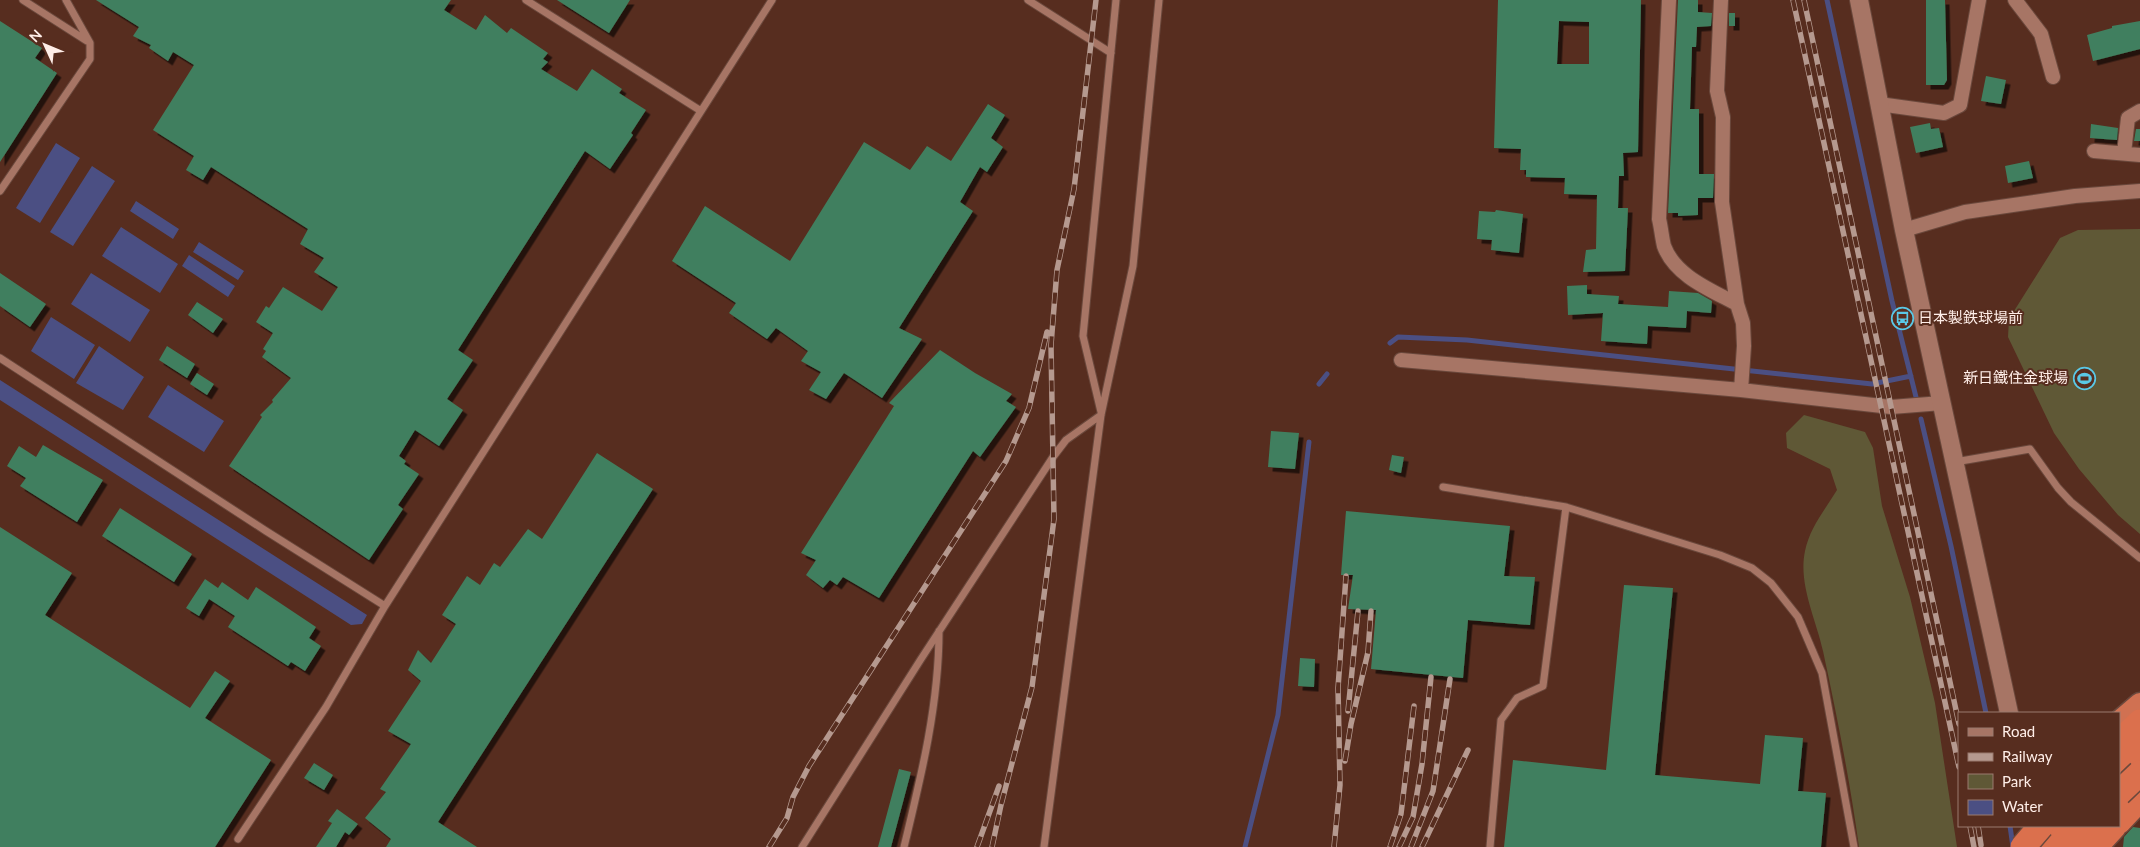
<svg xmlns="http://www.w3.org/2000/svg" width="2140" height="847" font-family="Lato,'Noto Sans JP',sans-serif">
<defs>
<filter id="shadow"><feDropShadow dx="4.5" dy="4.5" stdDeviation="0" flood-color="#0009"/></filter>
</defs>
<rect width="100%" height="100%" fill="#572d1f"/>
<!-- green -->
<path fill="#5f5836" d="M2140,229v305l-22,-19 -39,-46 -25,-36 -46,-96 1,-18 51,-81 18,-8z
M1804,415l61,17 8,16 9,58 28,91 25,106 22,144h-98c-9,-66 -22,-131 -36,-196 -7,-32 -25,-67 -18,-100 5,-24 20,-41 32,-61l-7,-21 -43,-21 -1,-15z"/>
<!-- water -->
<path fill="#4b4f83" d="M56,143l24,15 -40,65 -24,-15z
M92,166l23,15 -42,65 -23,-14z
M136,201l43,28 -6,10 -43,-28z
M121,227l57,37 -18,29 -58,-37z
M199,242l45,29 -6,9 -45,-28z
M189,255l46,31 -7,11 -46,-31z
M91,273l59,37 -20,32 -59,-38z
M51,317l44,28 -21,34 -43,-28z
M99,346l45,31 -21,33 -47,-27z
M0,380l367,235 -5,9 -11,1 -351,-225z
M168,385l56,36 -20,31 -56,-35z"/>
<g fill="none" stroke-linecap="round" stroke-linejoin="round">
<!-- stream -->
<path stroke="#4b4f83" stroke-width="5" d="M1827,0l65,301 24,96
M1390,343l8,-6 69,3 405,44 39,-8
M1319,384l8,-10
M1921,419l30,127 35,167
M2010,826l3,21
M1245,847l33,-132 31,-273"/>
</g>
<!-- building -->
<path fill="#417f5e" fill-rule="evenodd" filter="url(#shadow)" d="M96,0h355l-7,10 32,20 9,-15 22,18 4,-5 37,25 -5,6 5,3 -7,7 36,22 15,-22 30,20 -3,4 27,17 -15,23 2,2 -23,34 -25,-18 -127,199 15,10 -26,39 16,11 -24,36 -24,-16 -16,26 7,5 -2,3 15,10 -21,31 5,4 -34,51 -140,-94 33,-49 -2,-2 13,-13 -1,-2 19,-22 -29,-21 4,-6 -3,-2 10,-16 -17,-11 10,-16 3,2 14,-21 39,24 16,-24 -24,-15 10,-14 -24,-14 8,-15 -97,-62 -8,13 -17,-10 8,-14 -41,-26 41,-65 -21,-13 -5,9 -19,-13 2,-3 -18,-9 6,-9z
M557,0h73l-21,33z
M1498,0h143l-3,152 -15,1 1,23h-5l-1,32h10l-3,63 -42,1 3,-22 10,-1 1,-54 -33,-1 1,-16 -39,-1v-7h-6l1,-21 -27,-1zM1559,21l30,1v42h-32z
M1678,0h20v12l14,1 -1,13 -14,1 -1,20h-4l-2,62h9v65h15l-1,24h-15v17l-20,1v-3h-10z
M1926,0h19l2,80 -3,5h-18z
M1729,13h6v13h-6z
M0,21l42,27 -7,10 22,15 -57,89z
M2140,21v28l-47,12 -6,-26 25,-7v-2z
M1986,76l20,4 -5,24 -20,-3z
M988,104l17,11 -14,23 12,9 -16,25 -7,-5 -20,35 13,9 -74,117 23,11 -40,59 -38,-25 -18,26 -17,-9 12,-18 -20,-11 7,-10 -32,-23 -9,11 -38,-26 7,-10 -64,-42 33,-55 85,55 74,-119 46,28 17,-24 24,15z
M1930,123l1,6 8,-1 4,19 -27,6 -6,-26z
M2091,124l27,4 -1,12 -27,-2z
M2136,129h4v12h-6z
M2029,161l4,17 -25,5 -3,-17z
M1496,210l27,4 -4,39 -28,-3 1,-10 -15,-1 2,-28 16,1z
M0,273l46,31 -16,23 -30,-21z
M1587,285v9l32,2 -1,8 50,3 1,-16 29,2 14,8 -1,12 -24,-2 -1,17 -38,-2 -1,18 -46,-3 2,-28 -35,2 -1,-29z
M197,302l26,17 -10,14 -25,-18z
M167,346l28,18 -8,14 -28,-18z
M940,350l35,23 37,21 -6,7 10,6 -36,50 -7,-6 -94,147 -36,-21 -6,8 -7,-5 -7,8 -17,-13 10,-15 -15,-7 93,-147 -5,-3z
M197,373l17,11 -7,11 -17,-11z
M1271,431l28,2 -4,36 -27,-2z
M43,445l60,35 -26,42 -57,-36 6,-8 -19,-12 12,-20 17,11z
M597,453l56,36 -215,333 39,25h-91l5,-8 -26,-21 21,-26 -6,-3 31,-45 -23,-13 33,-50 -13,-11 10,-20 13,13 25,-39 -14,-9 25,-39 13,9 14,-22 6,4 28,-38 14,10z
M1392,455l12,2 -3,16 -12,-3z
M120,508l72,46 -18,28 -72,-46z
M1346,511l164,15 -6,50 31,1 -5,48 -62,-5 -5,58 -92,-9 5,-59 -28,-1 5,-34h-12z
M0,527l72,46 -27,42 145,93 25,-37 15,10 -25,37 66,42 -56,87h-215z
M205,579l13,9 4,-6 26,18 8,-13 60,40 -7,11 12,8 -16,25 -14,-9 -3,4 -60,-39 7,-11 -26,-17 -10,17 -13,-8z
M1624,585l49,3 -18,187 105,9 5,-49 38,3 -5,53 28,2 -5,54h-317l9,-87 93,10z
M1300,658l15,1 -1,28 -16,-1z
M314,763l19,12 -9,15 -20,-12z
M899,769l12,3 -20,75h-13z
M337,809l21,15 -9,11 -4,-3 -9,15h-20l16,-24 -4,-2z
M2133,827l7,1v19h-17l1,-10z"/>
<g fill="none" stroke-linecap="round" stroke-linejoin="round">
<defs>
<path id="service" d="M23,0l64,41
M526,0l175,111
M1028,0l83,53
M0,191l90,-132v-16l-24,-43
M0,358l266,173 119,75
M1101,412l-18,-76 33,-336
M1955,462l75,-13 28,39 13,14 69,56
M1443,487l123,20 154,48 32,13 19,15 27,34 24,56 32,174
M238,839l88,-132 59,-101 387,-606
M802,847l119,-188 132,-202 13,-17 35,-25
M904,847c17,-70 35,-143 35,-216
M1044,847l57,-432 32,-149 26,-266
M1490,847l11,-127 16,-22 26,-12 23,-179"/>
<path id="minor" d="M1669,0l-10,219c2,8 3,19 5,27 11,30 47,44 73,58
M1721,0l-4,91 6,26 -1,85 15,102 6,19 1,23 -3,44
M2015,0l26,34 12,43
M1879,104l65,9 16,-8 19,-105
M2094,151l46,4
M2124,153l4,-35 12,-7
M1904,230l61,-18 110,-16 65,-5
M1401,360l340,30 150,17 51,-4"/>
<path id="tertiary" d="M1859,0l45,230 105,483"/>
<path id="trunk" d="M2119,722l21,-18"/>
<path id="motorway" d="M2119,742l21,-20
M2119,764l21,-19
M2119,821l21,-22
M2044,847l17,-21
M2069,847l19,-21
M2095,847l19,-21"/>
</defs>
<!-- service casing -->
<use href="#service" stroke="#6a483c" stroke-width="9"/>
<!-- minor casing -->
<use href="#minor" stroke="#6a483c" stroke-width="16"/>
<!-- tertiary casing -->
<use href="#tertiary" stroke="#6a483c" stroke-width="20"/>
<!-- trunk casing -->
<use href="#trunk" stroke="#6a483c" stroke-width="25"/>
<!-- motorway casing -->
<use href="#motorway" stroke="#6a483c" stroke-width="28"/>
<!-- service -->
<use href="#service" stroke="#a77565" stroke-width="7"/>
<!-- minor -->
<use href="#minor" stroke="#a77565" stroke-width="14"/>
<!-- tertiary -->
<use href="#tertiary" stroke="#a77565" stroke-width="18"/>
<!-- trunk -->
<use href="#trunk" stroke="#d07152" stroke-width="22"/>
<!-- motorway -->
<use href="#motorway" stroke="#db704d" stroke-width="25"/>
<defs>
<path id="rail" d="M1793,0l166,767
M1804,0l155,724
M1348,711l10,-100
M1345,761l6,-37 17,-72 3,-41
M1970,826l4,21
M1978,826l3,19
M769,847l18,-29 6,-21 16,-31 197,-305 23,-53 18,-76
M977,847l22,-61
M992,847l9,-42 31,-118 22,-168 -3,-174 6,-75 17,-81 22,-189
M1334,847l6,-62 -2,-97 8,-112
M1390,847l11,-33 13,-108
M1399,847l14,-30 9,-53 9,-87
M1411,847l22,-56 17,-112
M1422,847l46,-97"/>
</defs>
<!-- rail casing -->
<use href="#rail" stroke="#b5998f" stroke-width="5.5"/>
<!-- rail -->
<use href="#rail" stroke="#572d1f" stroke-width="4" stroke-dasharray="11" stroke-linecap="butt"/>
<defs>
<path id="motorway-bridge" d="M2119,793l21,-20
M2023,847l18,-21"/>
</defs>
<!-- motorway-bridge casing -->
<use href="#motorway-bridge" stroke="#6a483c" stroke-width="28" stroke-linecap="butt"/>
<!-- motorway-bridge -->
<use href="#motorway-bridge" stroke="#db704d" stroke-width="25"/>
</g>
<!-- icons -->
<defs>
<symbol id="bus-ring" viewBox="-11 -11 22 22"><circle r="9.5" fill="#572d1f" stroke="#5ac8e6" stroke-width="1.5"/><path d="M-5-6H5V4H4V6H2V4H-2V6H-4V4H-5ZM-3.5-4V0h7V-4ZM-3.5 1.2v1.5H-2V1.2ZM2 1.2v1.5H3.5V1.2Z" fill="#5ac8e6"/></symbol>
<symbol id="stadium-ring" viewBox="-11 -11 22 22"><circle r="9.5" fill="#572d1f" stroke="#5ac8e6" stroke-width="1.5"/><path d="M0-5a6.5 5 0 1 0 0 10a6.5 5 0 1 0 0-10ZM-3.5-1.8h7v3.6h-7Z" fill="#5ac8e6"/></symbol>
</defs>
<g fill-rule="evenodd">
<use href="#bus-ring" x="1890" y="306" width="25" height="25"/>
<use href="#stadium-ring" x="2072" y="366" width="25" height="25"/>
</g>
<g text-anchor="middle" stroke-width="4" stroke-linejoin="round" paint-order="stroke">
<!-- poi labels -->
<g font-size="15" fill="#ffeee8" stroke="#572d1f" text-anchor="start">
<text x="1918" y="323">日本製鉄球場前</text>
<text x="2068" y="383" text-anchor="end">新日鐵住金球場</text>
</g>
</g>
<!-- legend -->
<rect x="1958" y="712" width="162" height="115" fill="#572d1f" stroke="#9a7a6f"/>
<rect x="1968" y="728" width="25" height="8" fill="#a77565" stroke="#9a7a6f"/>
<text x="2002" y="737" font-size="15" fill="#ffeee8">Road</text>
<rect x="1968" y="753" width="25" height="8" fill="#b5998f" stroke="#9a7a6f"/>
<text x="2002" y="762" font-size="15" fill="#ffeee8">Railway</text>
<rect x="1968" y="774" width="25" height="15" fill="#5f5836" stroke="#9a7a6f"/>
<text x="2002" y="787" font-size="15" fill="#ffeee8">Park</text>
<rect x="1968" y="800" width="25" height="15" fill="#4b4f83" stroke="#9a7a6f"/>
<text x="2002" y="812" font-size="15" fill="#ffeee8">Water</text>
<!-- north arrow -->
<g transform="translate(45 45) rotate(314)" stroke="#572d1f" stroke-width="4" paint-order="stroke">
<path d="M0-4L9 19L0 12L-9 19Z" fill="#ffeee8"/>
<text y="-8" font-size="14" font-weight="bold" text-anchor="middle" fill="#ffeee8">N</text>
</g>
</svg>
